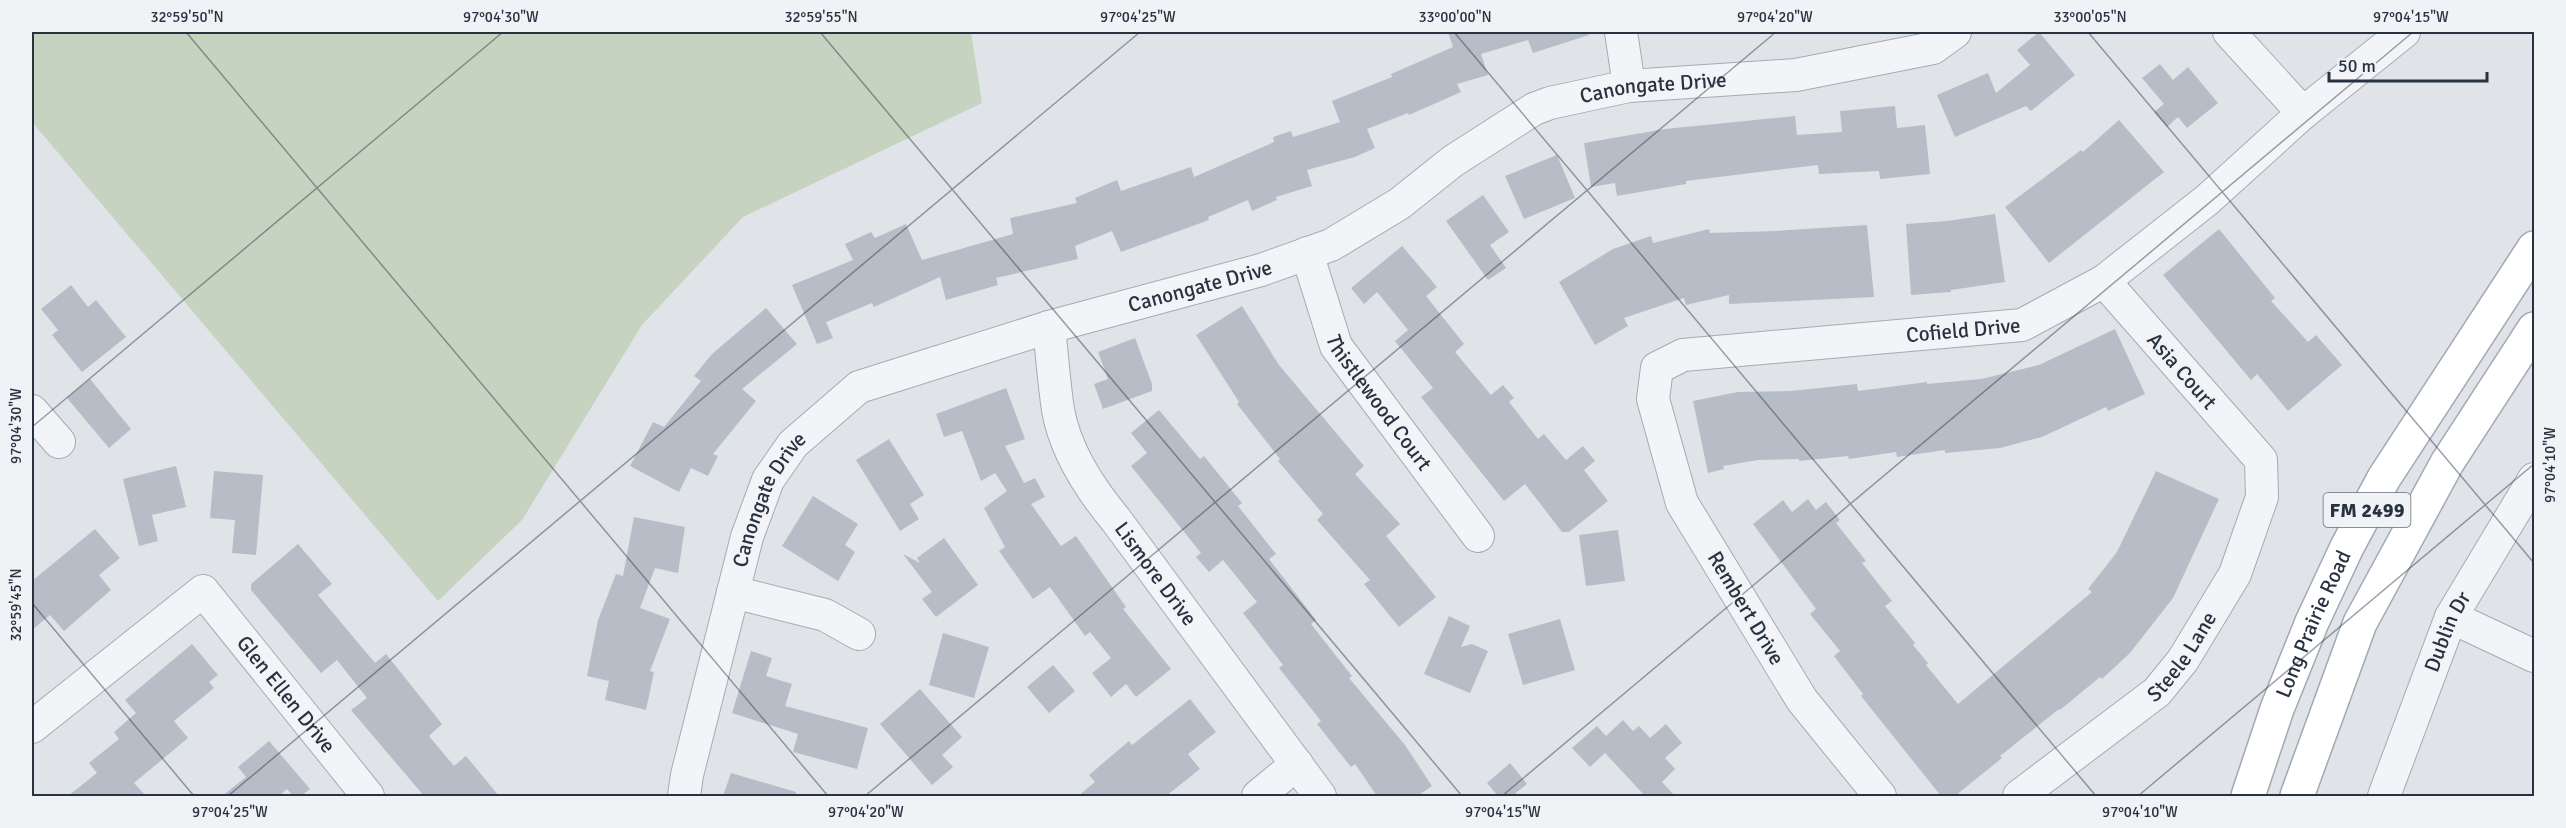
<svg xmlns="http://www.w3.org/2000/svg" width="2566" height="828" font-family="Signika,sans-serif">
<rect width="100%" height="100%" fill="#e0e4e9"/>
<!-- green -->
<path fill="#c6d3c1" d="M32,32h939l11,71 -239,114 -101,108 -120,195 -84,81 -406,-479z"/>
<!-- building -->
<path fill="#b7bdc6" d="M1448,32h140l1,3 -56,18 -5,-13 -47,14 7,21 -31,9 4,8 -52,23 -1,-2 -41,16 8,19 -20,9 -48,13 5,16 -36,11 1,3 -25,11 -4,-11 -40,17 1,3 -88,32 -9,-21 -37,15 3,13 -82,19 2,7 -52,15 -6,-23 -66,30 -2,-4 -46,19 7,16 -16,6 -25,-59 61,-25 -8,-16 26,-12 4,6 31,-14 16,36 91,-26 -3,-16 67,-15 -2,-5 42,-18 4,11 70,-24 3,10 80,-35 -1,-5 18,-6 2,6 47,-15 -8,-21 60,-24 -1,-3 62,-27z
M2039,32l36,43 -44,36 -5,-5 -71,31 -18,-42 51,-22 8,20 34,-28 -13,-15z
M2160,64l13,16 15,-13 30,36 -31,25 -9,-11 -11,10 -13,-15 10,-8 -22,-26z
M1895,106l2,22 28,-3 5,49 -50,5 -1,-8 -60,3 -1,-9 -132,16v3l-69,12 -2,-13 -24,4 -7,-44 81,-14 130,-13 2,19 45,-3 -2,-21z
M2119,120l45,52 -115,91 -44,-56 76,-57 2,2z
M1557,155l18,43 -51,21 -19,-43z
M1483,195l26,37 -19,13 16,23 -18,12 -42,-59z
M1995,214l10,68 -54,8v2l-40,3 -5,-71 41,-3z
M1867,225l7,72 -145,7v-9l-43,10 -2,-7 -60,20 4,8 -33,19 -36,-63 54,-33 38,-13 2,7 56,-14 1,4 66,-2z
M2219,229l56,69 -4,3 37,41 8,-7 26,30 -54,46 -31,-37 -6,6 -88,-105z
M1402,246l35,41 -11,9 38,48 -9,8 36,43 12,-10 11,13 -5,4 29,37 6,-5 22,26 17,-14 12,15 -11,9 24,31 -39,31h-7l-37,-48 -21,17 -83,-104 12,-9 -38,-47 13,-11 -31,-38 -13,12 -13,-16z
M71,285l17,22 8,-7 30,37 -44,35 -30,-37 6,-5 -17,-21z
M1242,306l37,59 85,101 -9,8 45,50 -14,12 50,61 -37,30 -35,-43 6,-4 -53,-60 6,-6 -45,-53 2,-2 -43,-55 2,-2 -43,-67z
M766,308l31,36 -55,45 14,12 -43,53 5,2 -10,20 -17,-8 -12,24 -49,-26 23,-44 11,5 37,-46 -7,-5 18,-22z
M2115,329l30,65 -37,17 -2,-4 -64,30 -42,11 -55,5v-3l-48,7 -1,-5 -47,7 -1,-3 -49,5v-2l-41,1 -35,6 1,3 -16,4 -15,-72 45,-9 53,-1 66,-7 1,7 69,-9v2l54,-5 58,-14z
M1135,338l17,46v7l-49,18 -9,-25 14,-5 -10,-27z
M90,379l41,50 -22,19 -42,-50z
M1006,388l19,51 -20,7 19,37 11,-5 10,19 -14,7 30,42 15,-10 50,71 -3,2 48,60 -35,28 -10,-13 -15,13 -19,-24 19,-15 -21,-26 -5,4 -35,-49 -17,12 -34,-48 6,-4 -21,-39 23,-17 -12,-18 -14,8 -19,-50 -18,6 -8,-23z
M1159,410l41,49 4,-3 38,47 -4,3 38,48 -7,5 47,61 -5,4 41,52 -3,2 56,67 27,41 -15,10h-40l-22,-32 -4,3 -34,-43 4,-3 -42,-53 4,-3 -40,-52 14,-11 -34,-42 -14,12 -13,-15 5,-4 -70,-87 16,-13 -16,-20z
M889,439l35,56 -14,9 9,15 -19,12 -44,-71z
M176,466l10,41 -34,8 6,26 -19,5 -16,-67z
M214,471l49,4 -7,80 -24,-2 3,-33 -25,-2z
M2156,471l63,28 -46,99 -43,55 -28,26 -2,-2 -40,33 -1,-1 -59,47 2,2 -47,38h-14l-80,-100 2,-2 -29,-38 6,-5 -30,-37 6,-5 -63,-85 30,-24 9,12 16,-13 8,11 10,-8 14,18 -4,3 30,38 -4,2 30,38 -7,5 30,37 -2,2 15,18 -2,2 32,39 134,-112 -4,-3 29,-37z
M813,496l45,28 -13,21 10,7 -17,29 -56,-35z
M634,517l51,10 -7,46 -23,-5 -15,40 30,11 -20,52 4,1 -8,38 -41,-10 4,-19 -22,-5 11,-56 18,-46 7,2z
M95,529l25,29 -21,17 12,15 -47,41 -14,-16 -18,15v-49z
M1618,530l7,51 -39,5 -7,-51z
M944,538l34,47 -42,32 -14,-18 10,-7 -29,-38 17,9 -3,-5z
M298,544l34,40 -14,11 57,68 11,-9 56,70 -13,12 25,30 12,-10 33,40h-75l-73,-86 16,-12 -30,-38 -16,13 -70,-83v-6z
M1449,616l21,10 -9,21 11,-3 16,7 -18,42 -46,-19z
M1560,619l15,51 -52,15 -15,-51z
M943,633l46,14 -15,51 -45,-13z
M192,644l26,31 -9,7 5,6 -40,33 14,17 -54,45 12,13h-78l29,-23 -8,-10 30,-24 -5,-7 22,-19 -11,-13z
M751,651l21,7 -6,18 26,8 -7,22 83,22 -11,41 -64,-17 5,-18 -66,-21z
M1053,665l22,26 -26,22 -22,-26z
M920,689l42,48 -20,18 11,12 -21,18 -52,-61z
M1190,699l26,33 -28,22 12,15 -34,27h-88l17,-14 -6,-7 40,-34 3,4z
M1623,720l10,11 6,-5 11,12 16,-14 16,19 -17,15 10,11 -13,13 13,14h-30l-40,-43 -15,14 -18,-19 25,-22 9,10z
M269,741l41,48 -9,7h-8l-6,-7 -8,7h-57l24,-19 -8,-10z
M1510,763l17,21 -15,12h-14l-11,-13z
M731,773l65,19 -1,4h-72z"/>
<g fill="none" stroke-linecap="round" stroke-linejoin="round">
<defs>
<g id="minor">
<path d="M1621,32l8,54"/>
<path d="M2229,32l74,81 101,-81"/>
<path id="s1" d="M1307,253l29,93 142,190"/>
<path id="s2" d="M1049,327c3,28 5,56 9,83 7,40 33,80 58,110l204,276"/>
<path d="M32,411l27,31"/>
<path d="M733,592l92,23 34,19"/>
<path d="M2451,617l83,39"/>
<path id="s3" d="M32,727l171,-136 165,205"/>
<path id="s4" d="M684,796l3,-21 60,-238 21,-57 25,-36 66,-57 190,-60 212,-57 70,-25 68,-41 54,-43 81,-52 16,-6 79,-17 167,-11 137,-27 22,-16"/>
<path d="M1258,796l39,-32"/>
<path id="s5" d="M1880,796l-78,-96 -120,-197 -29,-104 4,-31 26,-13 339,-30 82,-44 103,-81 96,-87"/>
<path id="s6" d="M2019,796l138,-104 26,-32 52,-86 27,-77 -1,-37 -157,-179"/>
<path id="s7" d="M2384,796l67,-179 83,-138"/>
</g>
<g id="major">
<path id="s8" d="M2248,796l29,-87 35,-87 35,-75 37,-69 150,-230"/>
<path d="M2297,796l63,-173 87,-160 87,-134"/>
</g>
</defs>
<!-- minor casing -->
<use href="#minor" stroke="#a5abb3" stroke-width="34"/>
<!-- major casing -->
<use href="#major" stroke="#a0a8b5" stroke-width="36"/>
<!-- minor -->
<use href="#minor" stroke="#f3f4f7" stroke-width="32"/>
<!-- major -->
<use href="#major" stroke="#fff" stroke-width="33"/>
</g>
<!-- ticks -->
<path fill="none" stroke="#293240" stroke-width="1.5" stroke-opacity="0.45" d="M186,32l642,764M820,32l642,764M1454,32l642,764M2088,32l446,531M32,427l471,-395M32,603l162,193M228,796l912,-764M865,796l911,-764M1502,796l911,-764M2138,796l396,-332"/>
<g text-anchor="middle" stroke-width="4.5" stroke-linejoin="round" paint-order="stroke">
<!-- shield labels -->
<rect fill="#f0f3f6" stroke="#656c77" stroke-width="1.5" x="2323.5" y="493" width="87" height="34" rx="4.5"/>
<g font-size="20" font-weight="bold" fill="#293240">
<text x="2367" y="517">FM 2499</text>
</g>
<!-- street labels -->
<g font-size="21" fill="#293240" stroke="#f0f3f6">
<text dy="7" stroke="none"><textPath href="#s4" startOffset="1318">Canongate Drive</textPath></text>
<text dy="7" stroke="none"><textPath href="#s4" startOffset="814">Canongate Drive</textPath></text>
<text dy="7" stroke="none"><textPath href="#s5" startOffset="804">Cofield Drive</textPath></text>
<text transform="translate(2182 371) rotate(49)" y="7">Asia Court</text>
<text dy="7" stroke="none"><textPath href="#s1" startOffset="168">Thistlewood Court</textPath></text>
<text dy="7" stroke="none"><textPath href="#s4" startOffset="310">Canongate Drive</textPath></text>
<text dy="7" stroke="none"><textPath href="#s2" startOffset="276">Lismore Drive</textPath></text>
<text transform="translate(1746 608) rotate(59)" y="7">Rembert Drive</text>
<text dy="7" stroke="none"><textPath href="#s8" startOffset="184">Long Prairie Road</textPath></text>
<text dy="7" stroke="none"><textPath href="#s7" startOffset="176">Dublin Dr</textPath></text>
<text dy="7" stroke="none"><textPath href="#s6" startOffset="216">Steele Lane</textPath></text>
<text dy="7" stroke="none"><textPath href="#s3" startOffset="351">Glen Ellen Drive</textPath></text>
</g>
</g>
<!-- border -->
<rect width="2566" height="828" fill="none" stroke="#f0f3f6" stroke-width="66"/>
<!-- scale -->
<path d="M2329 72v9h158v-9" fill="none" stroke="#293240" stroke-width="3"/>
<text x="2338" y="72" font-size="18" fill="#293240" stroke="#f0f3f6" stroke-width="4.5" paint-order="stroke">50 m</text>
<rect x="33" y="33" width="2500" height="762" fill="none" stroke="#293240" stroke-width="2"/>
<g font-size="15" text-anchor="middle" fill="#293240">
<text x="187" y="22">32°59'50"N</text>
<text x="501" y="22">97°04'30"W</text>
<text x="821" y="22">32°59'55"N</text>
<text x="1138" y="22">97°04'25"W</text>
<text x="1455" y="22">33°00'00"N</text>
<text x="1775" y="22">97°04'20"W</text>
<text x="2090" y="22">33°00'05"N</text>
<text x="2411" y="22">97°04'15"W</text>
<text transform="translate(16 426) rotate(-90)" y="5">97°04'30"W</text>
<text transform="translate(2550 465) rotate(-90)" y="5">97°04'10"W</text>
<text transform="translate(16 605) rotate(-90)" y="5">32°59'45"N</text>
<text x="230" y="817">97°04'25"W</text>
<text x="866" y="817">97°04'20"W</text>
<text x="1503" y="817">97°04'15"W</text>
<text x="2140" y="817">97°04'10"W</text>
</g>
</svg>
